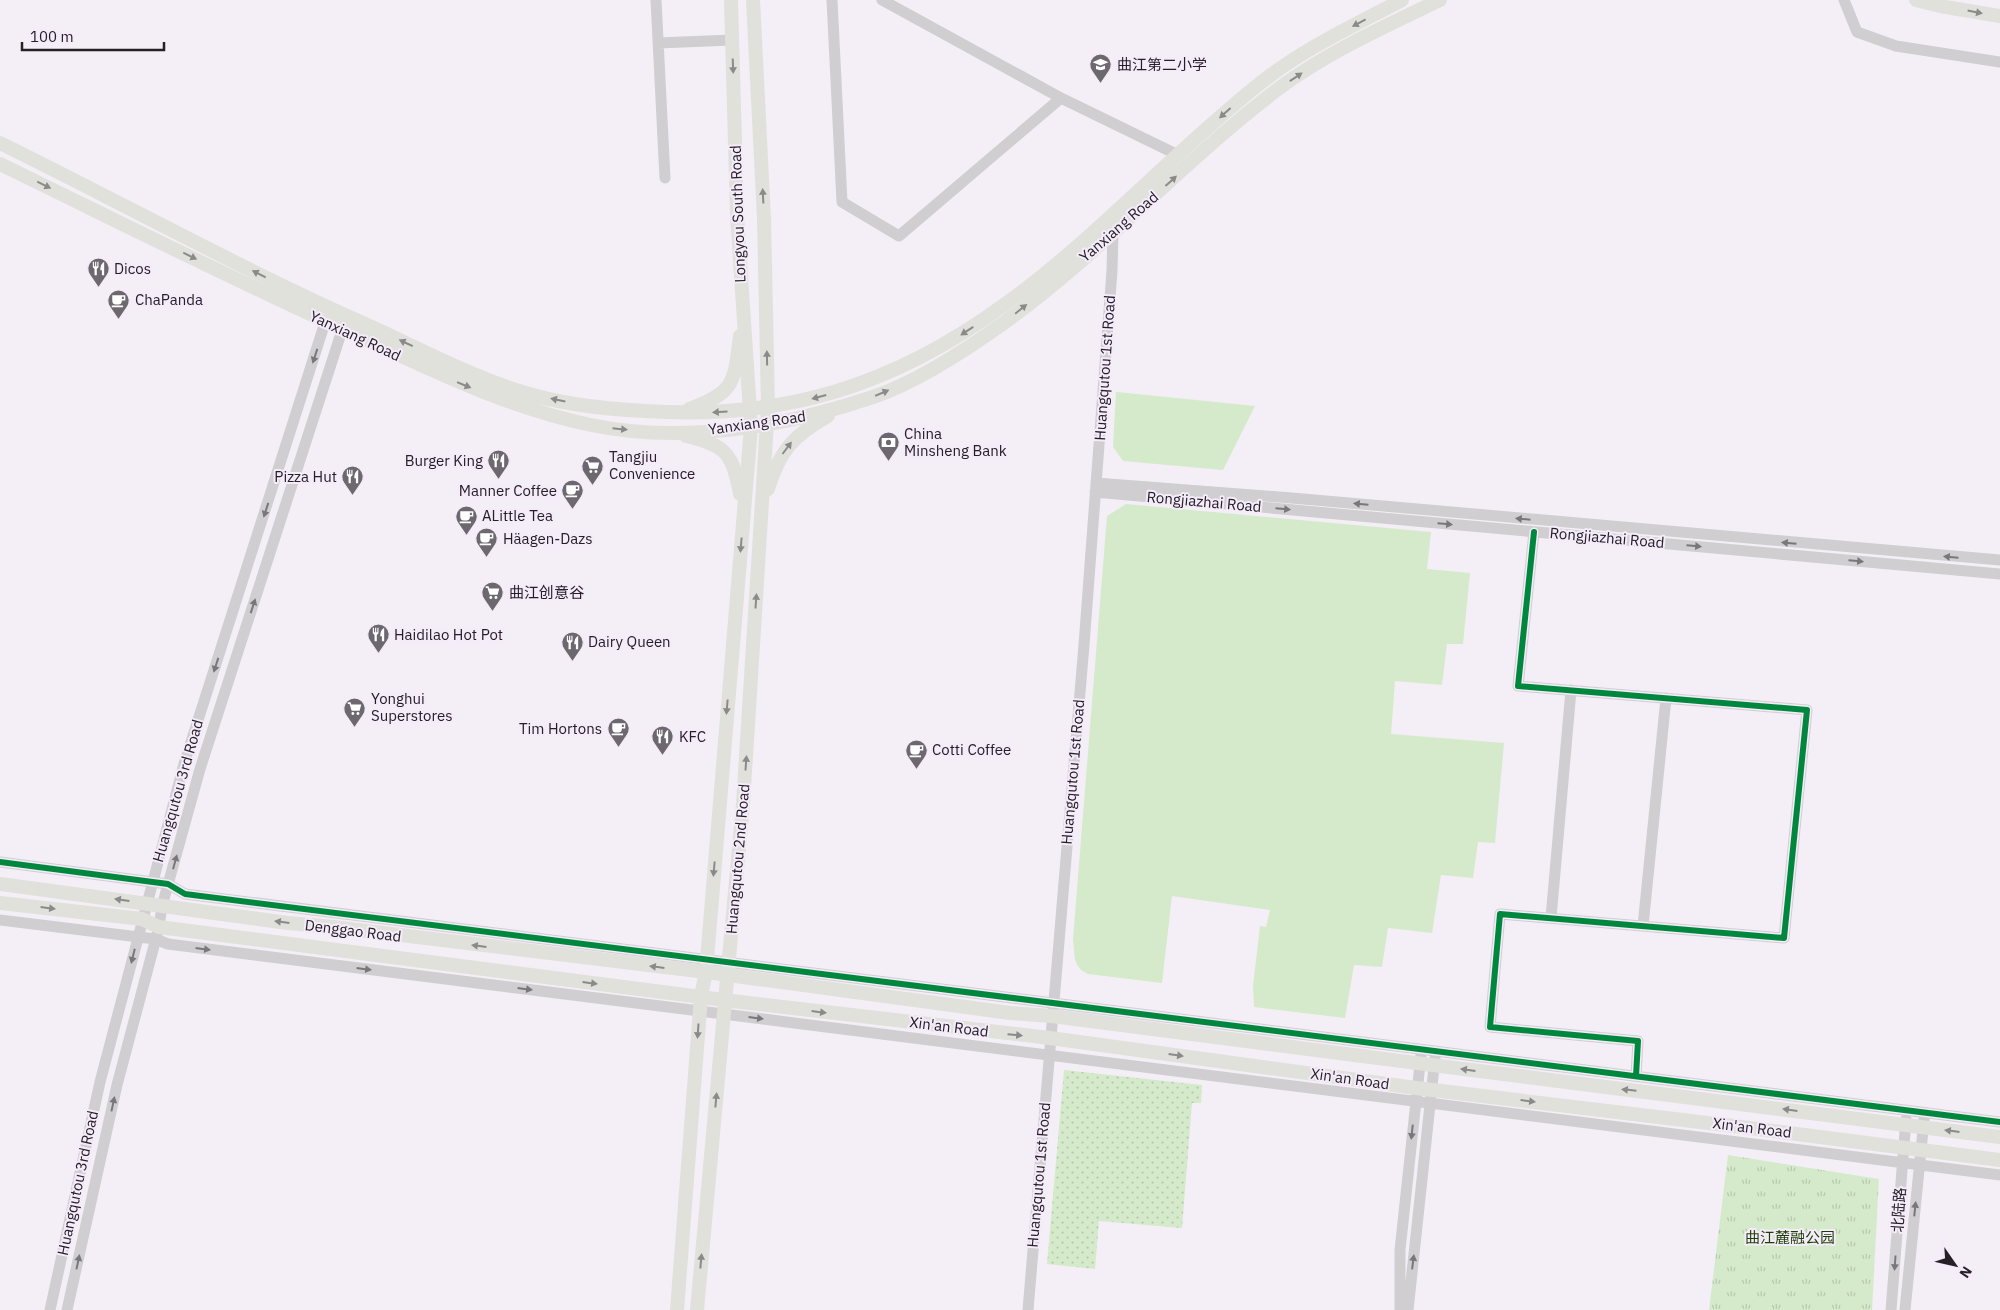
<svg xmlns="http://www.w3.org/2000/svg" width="2000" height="1310" font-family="'IBM Plex Sans','Noto Sans SC',sans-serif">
<defs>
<pattern id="park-tufts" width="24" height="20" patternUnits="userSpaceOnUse" patternTransform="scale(1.25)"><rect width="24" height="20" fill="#d5eacb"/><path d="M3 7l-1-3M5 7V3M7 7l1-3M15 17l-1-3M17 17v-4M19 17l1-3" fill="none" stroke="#b7c8ae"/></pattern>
<pattern id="garden-dots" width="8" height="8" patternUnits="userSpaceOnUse" patternTransform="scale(1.25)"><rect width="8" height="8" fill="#d5eacb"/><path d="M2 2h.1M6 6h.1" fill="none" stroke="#b7c8ae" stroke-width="1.8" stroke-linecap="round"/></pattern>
</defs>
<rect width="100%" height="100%" fill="#f4eef6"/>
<!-- grass -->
<path fill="#d5eacb" d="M1116,392h1l138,14 -32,64 -100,-9 -10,-14z
M1126,504l305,28 -4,37 43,4 -7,71h-16l-5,41 -47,-4 -4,53 113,9 -9,100 -17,-1 -5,36 -32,-3 -9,58 -44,-5 -6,39 -28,-2 -9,53 -91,-11 -1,-21 7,-60 6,1 4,-17 -98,-14 -10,87 -74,-9c-16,-7 -13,-20 -15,-35l34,-423z"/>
<!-- park -->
<path fill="url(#park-tufts)" d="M1728,1155l151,24 -7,131h-163z"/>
<!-- garden -->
<path fill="url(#garden-dots)" d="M1064,1070l138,15 -1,18h-9l-10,125 -83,-7 -4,48 -48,-5z"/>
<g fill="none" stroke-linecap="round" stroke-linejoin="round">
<!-- minor -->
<path stroke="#d0ced1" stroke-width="11" d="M656,0l9,178
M832,0l10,202 57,34 162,-138
M882,0l179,98 117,57
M1844,0l13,32 39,14 104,16
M658,43l74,-3
M1096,483l196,15 708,62
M1095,492l905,82
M1534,532l-16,154 289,24 -23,228 -284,-24 -10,113 148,14 -2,35
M0,862l168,22 17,10 1815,228
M1551,918l20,-228
M0,920l155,19 13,5 1832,231
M1643,926l23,-228
M50,1310l50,-228 84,-318 144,-451
M67,1310l50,-225 42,-158 3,-21 38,-137 145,-448
M1028,1310l56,-665 28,-374 1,-38
M1400,1310v-60l21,-195
M1408,1310l27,-252
M1891,1310l15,-191
M1905,1310l19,-190"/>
<!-- major -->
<path stroke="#e0e1db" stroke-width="14" d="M1916,0l24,6 60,10
M0,143c122,60 241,126 365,181 51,23 101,50 154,67 40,13 84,18 126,20 138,9 248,-25 359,-106 91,-65 166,-150 254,-220 43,-35 95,-59 144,-85
M0,164c115,56 230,114 347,167 79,36 157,76 244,94 92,19 193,2 282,-28 45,-15 96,-49 135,-77 97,-71 178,-162 274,-234 48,-35 104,-60 158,-86
M689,409c47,-17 45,-27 51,-73
M686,436c40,9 47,18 54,58
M768,489c12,-39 25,-53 60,-73
M0,884l288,39 46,4 372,45 304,41 42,3c316,40 632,83 948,121
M0,903l142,16 17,8 573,74 318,37 366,50 334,40 250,32
M677,1310l24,-314 5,-24 45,-545 -14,-212 -6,-215
M697,1310l46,-506 25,-397 -4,-189 -11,-218"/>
<defs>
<path id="cycleway" d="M1534,532l-16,154 289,24 -23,228 -284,-24 -10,113 148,14 -2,35
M0,862l168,22 17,10 1815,228"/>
</defs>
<!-- cycleway casing -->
<use href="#cycleway" stroke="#f5ebfa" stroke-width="9"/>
<!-- cycleway -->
<use href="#cycleway" stroke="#00873e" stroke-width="6"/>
</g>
<!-- one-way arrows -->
<defs><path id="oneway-solid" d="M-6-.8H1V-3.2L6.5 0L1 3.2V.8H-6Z" transform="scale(1.25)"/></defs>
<g fill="#8b8a8a">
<use href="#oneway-solid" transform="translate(1975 12) rotate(11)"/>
<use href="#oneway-solid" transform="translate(1359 23) rotate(152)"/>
<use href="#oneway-solid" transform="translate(733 66) rotate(88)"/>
<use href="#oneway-solid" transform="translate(1296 77) rotate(-34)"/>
<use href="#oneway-solid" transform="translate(1225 113) rotate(138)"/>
<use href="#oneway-solid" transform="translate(1171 181) rotate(-42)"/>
<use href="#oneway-solid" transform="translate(44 185) rotate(26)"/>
<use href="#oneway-solid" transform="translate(763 196) rotate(-93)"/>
<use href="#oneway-solid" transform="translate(190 256) rotate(26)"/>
<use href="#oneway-solid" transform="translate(259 274) rotate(-153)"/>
<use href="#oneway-solid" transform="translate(1021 309) rotate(-39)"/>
<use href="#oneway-solid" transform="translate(967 331) rotate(147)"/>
<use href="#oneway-solid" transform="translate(406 343) rotate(-155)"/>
<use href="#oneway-solid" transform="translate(767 358) rotate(-91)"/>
<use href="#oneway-solid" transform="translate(464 385) rotate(22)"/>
<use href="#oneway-solid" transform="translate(882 393) rotate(-23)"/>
<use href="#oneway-solid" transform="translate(819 397) rotate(165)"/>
<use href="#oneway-solid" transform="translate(558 400) rotate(-168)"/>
<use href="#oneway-solid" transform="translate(720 412) rotate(176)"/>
<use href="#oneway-solid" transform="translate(620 429) rotate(6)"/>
<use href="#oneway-solid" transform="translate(787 448) rotate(-53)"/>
<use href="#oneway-solid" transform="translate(741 545) rotate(95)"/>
<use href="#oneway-solid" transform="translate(756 601) rotate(-86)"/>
<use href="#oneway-solid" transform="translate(727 707) rotate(95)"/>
<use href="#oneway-solid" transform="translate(746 763) rotate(-86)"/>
<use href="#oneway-solid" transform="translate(714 869) rotate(95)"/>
<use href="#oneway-solid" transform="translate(122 900) rotate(-172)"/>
<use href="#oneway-solid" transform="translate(48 908) rotate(7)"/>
<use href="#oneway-solid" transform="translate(282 922) rotate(-173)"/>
<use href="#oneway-solid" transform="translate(479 946) rotate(-173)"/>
<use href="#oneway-solid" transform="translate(657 967) rotate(-173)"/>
<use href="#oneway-solid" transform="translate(590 983) rotate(7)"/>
<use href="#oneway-solid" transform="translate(819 1012) rotate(7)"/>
<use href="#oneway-solid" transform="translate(698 1031) rotate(94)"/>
<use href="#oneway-solid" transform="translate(1015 1035) rotate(5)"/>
<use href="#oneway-solid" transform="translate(1176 1055) rotate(8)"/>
<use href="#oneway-solid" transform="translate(1468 1070) rotate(-172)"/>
<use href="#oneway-solid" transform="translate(1629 1090) rotate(-174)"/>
<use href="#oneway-solid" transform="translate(716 1100) rotate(-85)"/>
<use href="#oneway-solid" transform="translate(1528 1101) rotate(7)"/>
<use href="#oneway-solid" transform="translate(1790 1110) rotate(-172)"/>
<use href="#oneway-solid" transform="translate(1952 1131) rotate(-173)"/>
<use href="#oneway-solid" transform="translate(701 1261) rotate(-85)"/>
</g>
<g fill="#7a777c">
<use href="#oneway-solid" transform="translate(315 356) rotate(108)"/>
<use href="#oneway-solid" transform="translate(1361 504) rotate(-175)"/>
<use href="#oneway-solid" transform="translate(1283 509) rotate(5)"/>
<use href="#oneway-solid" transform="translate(266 510) rotate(108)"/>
<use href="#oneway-solid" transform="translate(1523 519) rotate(-175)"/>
<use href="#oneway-solid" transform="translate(1445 524) rotate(5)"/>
<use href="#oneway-solid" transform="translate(1789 543) rotate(-175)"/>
<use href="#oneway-solid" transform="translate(1694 546) rotate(5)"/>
<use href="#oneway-solid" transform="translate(1951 557) rotate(-175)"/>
<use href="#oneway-solid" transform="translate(1856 561) rotate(5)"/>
<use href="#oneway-solid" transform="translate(253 606) rotate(-72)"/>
<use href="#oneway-solid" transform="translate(216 665) rotate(108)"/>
<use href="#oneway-solid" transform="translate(175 862) rotate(-75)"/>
<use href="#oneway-solid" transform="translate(203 949) rotate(7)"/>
<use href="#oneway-solid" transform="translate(133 956) rotate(104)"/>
<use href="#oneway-solid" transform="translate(364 969) rotate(7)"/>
<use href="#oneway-solid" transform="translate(525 989) rotate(7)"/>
<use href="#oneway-solid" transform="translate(756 1018) rotate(7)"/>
<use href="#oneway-solid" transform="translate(113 1104) rotate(-78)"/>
<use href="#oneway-solid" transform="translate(1412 1132) rotate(96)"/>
<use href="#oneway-solid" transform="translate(1915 1209) rotate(-84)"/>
<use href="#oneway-solid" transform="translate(78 1262) rotate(-78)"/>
<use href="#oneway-solid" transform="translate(1413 1262) rotate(-83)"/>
<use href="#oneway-solid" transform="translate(1895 1263) rotate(94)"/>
</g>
<!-- icons -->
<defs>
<symbol id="school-pin" viewBox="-11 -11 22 30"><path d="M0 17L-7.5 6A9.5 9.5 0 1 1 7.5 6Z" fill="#6d686f" stroke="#f5ebfa"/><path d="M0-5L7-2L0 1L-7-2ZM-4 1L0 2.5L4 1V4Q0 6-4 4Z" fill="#fff"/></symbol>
<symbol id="restaurant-pin" viewBox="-11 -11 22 30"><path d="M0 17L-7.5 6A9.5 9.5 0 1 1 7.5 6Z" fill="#6d686f" stroke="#f5ebfa"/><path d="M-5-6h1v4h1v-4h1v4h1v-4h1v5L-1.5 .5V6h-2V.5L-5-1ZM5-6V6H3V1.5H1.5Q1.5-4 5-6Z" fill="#fff"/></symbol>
<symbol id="cafe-pin" viewBox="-11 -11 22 30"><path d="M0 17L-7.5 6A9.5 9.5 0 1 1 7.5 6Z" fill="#6d686f" stroke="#f5ebfa"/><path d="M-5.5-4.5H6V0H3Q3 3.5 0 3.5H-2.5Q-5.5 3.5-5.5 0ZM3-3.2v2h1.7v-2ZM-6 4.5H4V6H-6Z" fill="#fff"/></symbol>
<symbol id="bank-pin" viewBox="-11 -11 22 30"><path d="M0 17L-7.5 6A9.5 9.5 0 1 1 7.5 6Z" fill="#6d686f" stroke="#f5ebfa"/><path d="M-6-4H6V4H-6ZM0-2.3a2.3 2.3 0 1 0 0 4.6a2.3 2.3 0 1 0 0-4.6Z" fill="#fff"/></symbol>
<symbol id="supermarket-pin" viewBox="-11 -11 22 30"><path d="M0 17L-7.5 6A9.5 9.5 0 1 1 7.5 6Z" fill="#6d686f" stroke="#f5ebfa"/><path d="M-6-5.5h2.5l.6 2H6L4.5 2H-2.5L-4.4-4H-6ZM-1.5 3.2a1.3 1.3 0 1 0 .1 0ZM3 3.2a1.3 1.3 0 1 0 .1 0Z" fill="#fff"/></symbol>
</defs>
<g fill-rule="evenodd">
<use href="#school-pin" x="1088" y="52" width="25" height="34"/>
<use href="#restaurant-pin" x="86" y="256" width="25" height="34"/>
<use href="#cafe-pin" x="106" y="288" width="25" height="34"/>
<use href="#bank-pin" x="876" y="430" width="25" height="34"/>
<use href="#restaurant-pin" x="486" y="448" width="25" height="34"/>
<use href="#supermarket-pin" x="580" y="454" width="25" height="34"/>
<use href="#restaurant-pin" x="340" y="464" width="25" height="34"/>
<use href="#cafe-pin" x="560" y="478" width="25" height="34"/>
<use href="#cafe-pin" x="454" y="504" width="25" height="34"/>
<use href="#cafe-pin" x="474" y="526" width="25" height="34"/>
<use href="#supermarket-pin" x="480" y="580" width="25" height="34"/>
<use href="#restaurant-pin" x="366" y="622" width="25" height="34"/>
<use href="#restaurant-pin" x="560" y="630" width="25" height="34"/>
<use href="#supermarket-pin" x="342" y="696" width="25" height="34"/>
<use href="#cafe-pin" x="606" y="716" width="25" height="34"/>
<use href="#restaurant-pin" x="650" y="724" width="25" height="34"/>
<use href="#cafe-pin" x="904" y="738" width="25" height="34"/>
</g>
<g text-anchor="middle" stroke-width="4" stroke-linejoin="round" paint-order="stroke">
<!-- poi labels -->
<g font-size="15" fill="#242026" stroke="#f5ebfa" text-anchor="start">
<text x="1117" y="70">曲江第二小学</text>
<text x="114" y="274">Dicos</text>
<text x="135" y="305">ChaPanda</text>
<text x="904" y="439">China<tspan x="904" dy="17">Minsheng Bank</tspan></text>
<text x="609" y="462">Tangjiu<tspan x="609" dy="17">Convenience</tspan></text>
<text x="483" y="466" text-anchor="end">Burger King</text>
<text x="337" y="482" text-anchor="end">Pizza Hut</text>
<text x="557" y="496" text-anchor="end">Manner Coffee</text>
<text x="482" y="521">ALittle Tea</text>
<text x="503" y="544">Häagen-Dazs</text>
<text x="509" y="598">曲江创意谷</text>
<text x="394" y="640">Haidilao Hot Pot</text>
<text x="588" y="647">Dairy Queen</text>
<text x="371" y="704">Yonghui<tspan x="371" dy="17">Superstores</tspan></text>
<text x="602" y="734" text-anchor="end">Tim Hortons</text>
<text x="679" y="742">KFC</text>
<text x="932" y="755">Cotti Coffee</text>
</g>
<!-- street labels -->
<g font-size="15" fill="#242026" stroke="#f5ebfa">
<text transform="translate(738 214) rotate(-92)" y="5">Longyou South Road</text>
<text transform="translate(1119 227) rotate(-41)" y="5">Yanxiang Road</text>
<text transform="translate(355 336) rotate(25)" y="5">Yanxiang Road</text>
<text transform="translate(1105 368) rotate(-86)" y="5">Huangqutou 1st Road</text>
<text transform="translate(757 423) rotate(-8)" y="5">Yanxiang Road</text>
<text transform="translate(1204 502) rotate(5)" y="5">Rongjiazhai Road</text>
<text transform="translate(1607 538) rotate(5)" y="5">Rongjiazhai Road</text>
<text transform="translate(1073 772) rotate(-85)" y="5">Huangqutou 1st Road</text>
<text transform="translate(178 791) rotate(-74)" y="5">Huangqutou 3rd Road</text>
<text transform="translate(738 859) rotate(-85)" y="5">Huangqutou 2nd Road</text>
<text transform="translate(353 931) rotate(7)" y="5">Denggao Road</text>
<text transform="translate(949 1027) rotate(7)" y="5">Xin'an Road</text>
<text transform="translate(1350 1079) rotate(8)" y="5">Xin'an Road</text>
<text transform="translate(1752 1128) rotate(7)" y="5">Xin'an Road</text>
<text transform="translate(1039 1175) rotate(-85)" y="5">Huangqutou 1st Road</text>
<text transform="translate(78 1183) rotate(-78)" y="5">Huangqutou 3rd Road</text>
<text transform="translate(1899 1210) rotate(-86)" y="5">北陆路</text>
</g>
<!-- park labels -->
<g font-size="15" fill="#1b3f03" stroke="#f5ebfa">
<text x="1790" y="1243">曲江麓融公园</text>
</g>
</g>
<!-- north arrow -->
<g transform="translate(1955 1265) rotate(124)" stroke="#f5ebfa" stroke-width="4" paint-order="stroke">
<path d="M0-4L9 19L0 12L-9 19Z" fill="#242026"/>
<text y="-8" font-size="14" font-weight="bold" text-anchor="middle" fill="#242026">N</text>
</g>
<!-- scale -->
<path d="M22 42v8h142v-8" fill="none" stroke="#242026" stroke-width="2.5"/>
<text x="30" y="42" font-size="15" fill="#242026" stroke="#f5ebfa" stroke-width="4" paint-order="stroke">100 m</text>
</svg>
